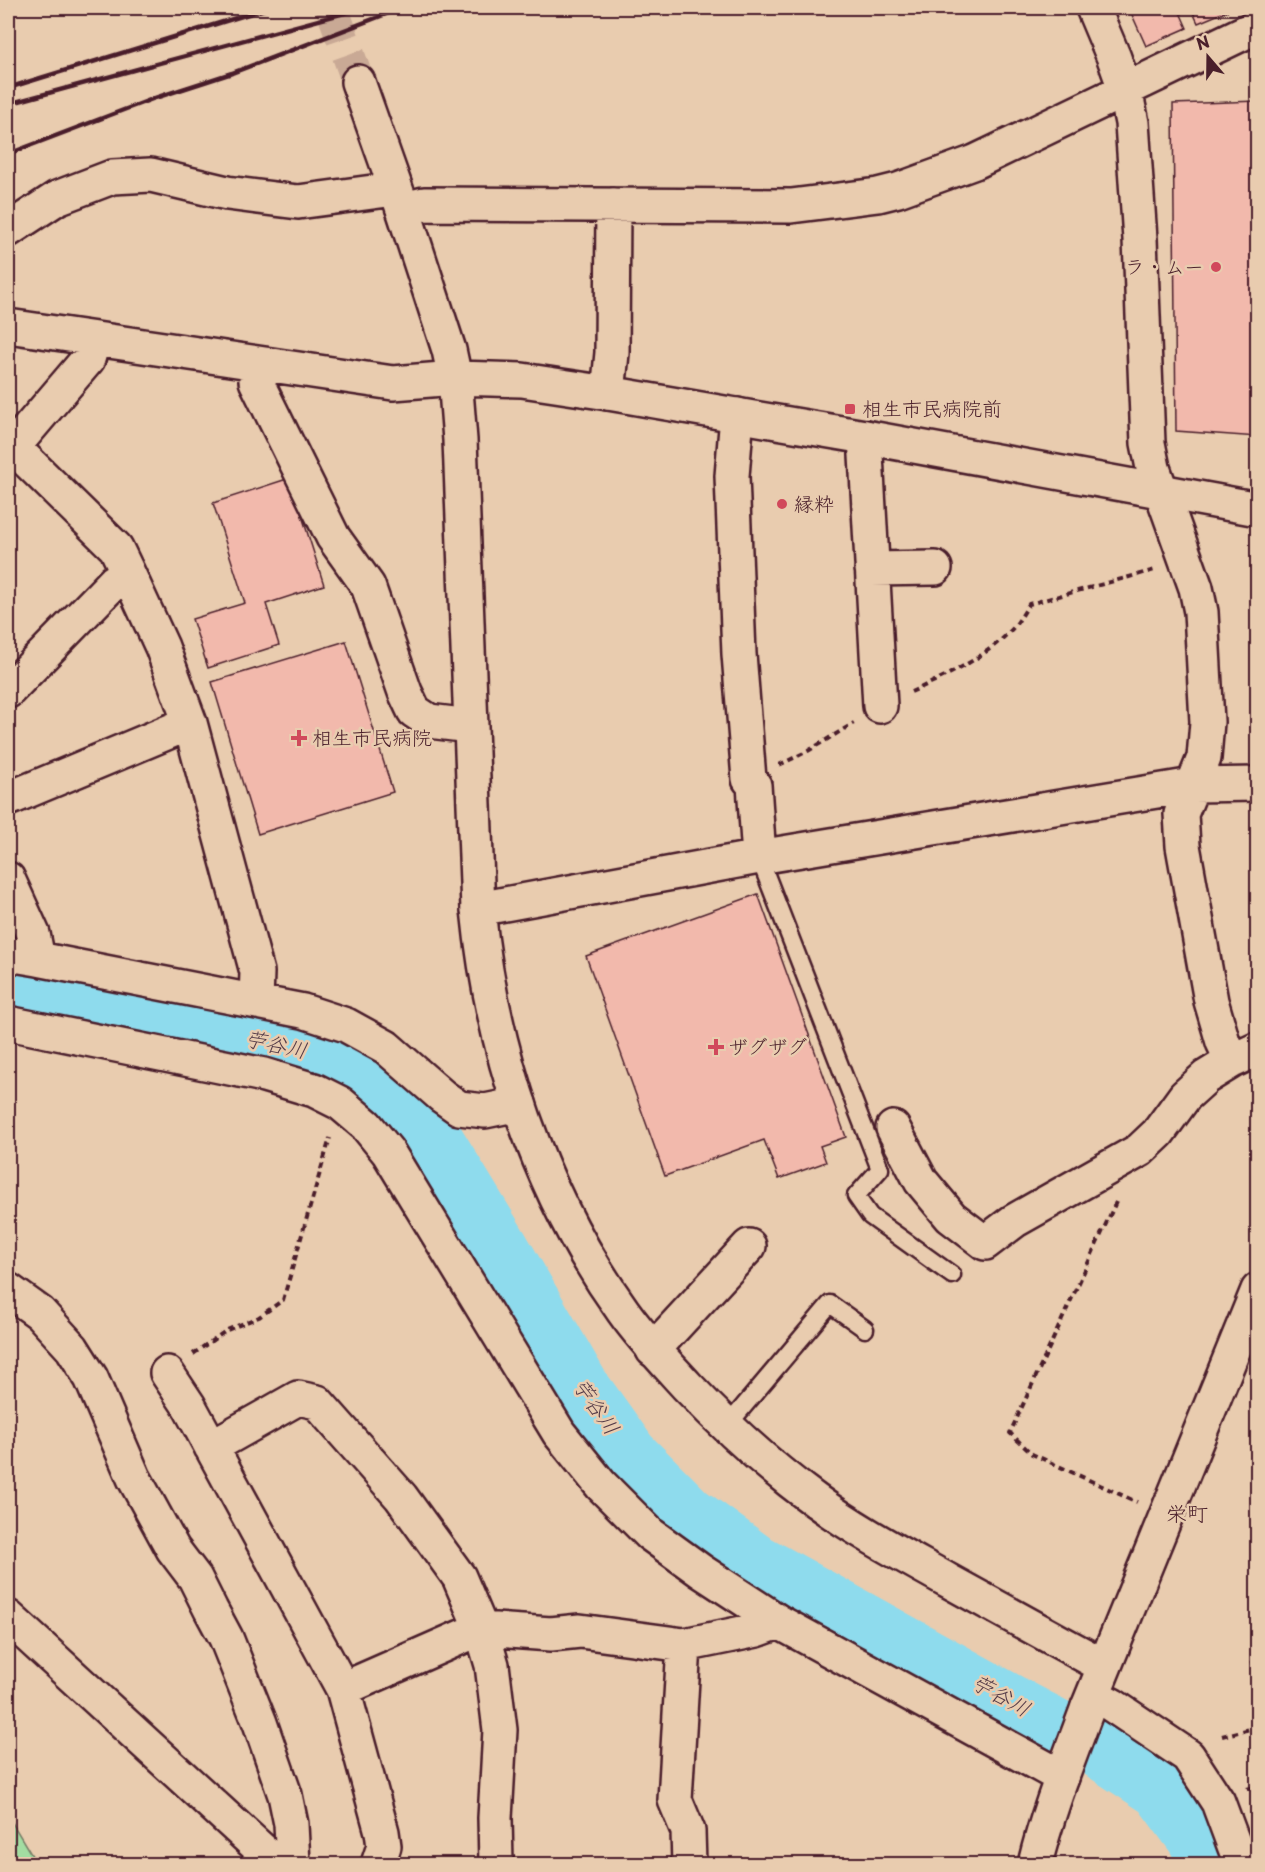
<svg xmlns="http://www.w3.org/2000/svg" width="1265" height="1872" font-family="'Playpen Sans','Klee One',sans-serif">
<rect width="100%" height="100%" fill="#e9ccaf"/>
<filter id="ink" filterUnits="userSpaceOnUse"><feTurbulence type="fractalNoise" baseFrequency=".0167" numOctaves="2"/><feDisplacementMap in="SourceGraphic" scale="12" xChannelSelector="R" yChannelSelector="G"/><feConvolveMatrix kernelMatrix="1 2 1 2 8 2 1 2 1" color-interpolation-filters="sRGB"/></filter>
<g filter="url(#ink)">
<!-- green -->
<path fill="#a3dda2" stroke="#767e66" stroke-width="1.5" d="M8,1816l29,48h-29z"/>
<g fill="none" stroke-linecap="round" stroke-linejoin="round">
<!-- river -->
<path stroke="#8edbed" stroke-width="57" d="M8,990l103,18 230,50 49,30 46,53 64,105 80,139 50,70 58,58 66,48 264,146 78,41 64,42 36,49 11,25"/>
</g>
<!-- building -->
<path fill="#f2b9ac" stroke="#4a1f2b" stroke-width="1.5" d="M1129,8h49l9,20 -41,18z
M1191,8h37l1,2 -31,13z
M1258,101v336l-82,-6 -3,-327z
M290,478l34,107 -58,19 13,41 -71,23 -16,-49 53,-16 -32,-100z
M346,641l47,151 -135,42 -46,-152z
M758,894l88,243 -26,9 6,16 -47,17 -15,-39 -99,36 -79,-220z"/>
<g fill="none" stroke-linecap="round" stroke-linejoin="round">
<!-- tertiary-tunnel -->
<path stroke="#c9a995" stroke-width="33" stroke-dasharray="33 16" stroke-linecap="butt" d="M332,8l26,74"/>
<defs>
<path id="service" d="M759,857l121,312 -24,27 14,20 82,59
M727,1426l103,-122 35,25"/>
<path id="minor" d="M1093,8l21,50 11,31 7,34 8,116 8,204 5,25 43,120 5,24 6,110 -3,36 -23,56 2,32 28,155 12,41 9,19 26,-12
M403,209l21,-5 367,2 87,-11 20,-5 77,-28 283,-136
M8,230l49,-32 55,-21 39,-2 76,18 71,9 97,-13
M8,326l385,57 62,-5
M257,363l-1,18 77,156 35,49 37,106 9,19 15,10 41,5
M608,393l4,-40 1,-148
M737,415l-5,61 7,178 10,125 5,6 5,72
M865,437l15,269
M13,447l103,101 12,25 34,74 28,76 67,249 -1,29
M8,453l80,-94 6,-20
M872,569l63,-1
M8,691l106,-109 14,-9
M8,799l182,-76
M8,879l25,55 5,25
M478,909l281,-52 434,-72 65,-1
M8,954l30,5 265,52 43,14 40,22 56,49 17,12 26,3 34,-7
M8,1023l256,52 50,15 26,13 26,22 22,27 171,281 42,52 49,49 51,37 78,51 283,155
M893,1128l28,53 30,36 34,26 29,-22 126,-71 18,-17 27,-37 21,-19 26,-16
M8,1290l32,23 32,35 19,30 43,100 39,71 22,29 16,32 15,28 34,85 25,72 6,29 2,40
M653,1350l96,-104
M167,1373l22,33 154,283 39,143 2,14 -6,18
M211,1447l87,-49 19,4 84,95 58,80 23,54 10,34 8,65 -5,88 1,46
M8,1617l269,247
M684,1645l-9,155 13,31 1,33
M343,1689l123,-54 16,-4 13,-1 56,4 29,-3 104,14 73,-15 22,-8
M1093,1695l19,10 76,51 30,46 23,62
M1088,1707l170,-417"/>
<path id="tertiary" d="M358,82l45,127 46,141 6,28 5,62 18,469c14,142 61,285 145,402 19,27 42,51 64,75 40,42 81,80 128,114 42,31 88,55 134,81 51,28 103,57 155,85
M455,378l67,2 86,13 257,44 393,72
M1035,1864c13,-54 34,-105 53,-157"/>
</defs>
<!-- service casing -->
<use href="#service" stroke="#4a1f2b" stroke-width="21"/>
<!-- minor casing -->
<use href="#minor" stroke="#4a1f2b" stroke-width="38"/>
<!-- tertiary casing -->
<use href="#tertiary" stroke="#4a1f2b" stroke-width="38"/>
<!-- path -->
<path stroke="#4a1f2b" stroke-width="4" stroke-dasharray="6 4.5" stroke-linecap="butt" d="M911,692c35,-16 76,-35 102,-64 6,-7 11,-16 16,-24l126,-34
M779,765l29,-14 46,-28
M1116,1202l-106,231 22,21 105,48
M193,1354l34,-24 32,-13 24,-17 47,-162
M1251,1663l7,-1
M1222,1736l36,-9
M1247,1789l11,-3"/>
<!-- service -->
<use href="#service" stroke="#e9ccaf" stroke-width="16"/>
<!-- minor -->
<use href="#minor" stroke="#e9ccaf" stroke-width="33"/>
<!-- tertiary -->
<use href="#tertiary" stroke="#e9ccaf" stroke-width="33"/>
<!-- rail -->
<path stroke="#4a1f2b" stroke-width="4.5" d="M8,88l260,-80
M8,104l355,-96
M8,154l147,-56 77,-25 170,-65"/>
</g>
</g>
<!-- markers -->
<g fill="#d1495b" stroke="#e9ccaf" stroke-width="2">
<circle cx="1216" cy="267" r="6"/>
<rect x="844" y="403" width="12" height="12" rx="3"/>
<circle cx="782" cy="504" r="6"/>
<path d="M296 729h6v6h6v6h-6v6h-6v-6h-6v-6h6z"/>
<path d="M713 1038h6v6h6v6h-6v6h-6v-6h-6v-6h6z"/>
</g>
<g text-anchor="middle" stroke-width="5" stroke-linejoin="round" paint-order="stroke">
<!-- poi labels -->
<g font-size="20" fill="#4a1f2b" stroke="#e9ccaf" text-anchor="start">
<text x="1204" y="274" text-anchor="end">ラ・ムー</text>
<text x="862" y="416">相生市民病院前</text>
<text x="794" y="511">縁粋</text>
<text x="312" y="745">相生市民病院</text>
<text x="728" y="1054">ザグザグ</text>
</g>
<!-- water labels -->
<g font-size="21" font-style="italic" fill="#543b48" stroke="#e9ccaf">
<text transform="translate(276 1045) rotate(12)" y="7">苧谷川</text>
<text transform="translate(596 1407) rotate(55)" y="7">苧谷川</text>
<text transform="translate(1001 1696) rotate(29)" y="7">苧谷川</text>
</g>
<!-- neighbourhood labels -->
<g font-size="21" fill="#4a1f2b" stroke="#e9ccaf">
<text x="1187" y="1521">栄町</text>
</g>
</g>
<!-- margin -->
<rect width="1265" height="1872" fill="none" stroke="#e9ccaf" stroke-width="30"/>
<rect x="15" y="15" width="1235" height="1842" fill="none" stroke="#4a1f2b" stroke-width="2" filter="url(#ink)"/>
<!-- north arrow -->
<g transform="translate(1208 57) rotate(340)" stroke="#e9ccaf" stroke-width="4.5" paint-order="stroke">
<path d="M0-4.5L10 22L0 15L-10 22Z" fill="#4a1f2b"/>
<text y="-9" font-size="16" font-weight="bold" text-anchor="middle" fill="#4a1f2b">N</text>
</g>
</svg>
